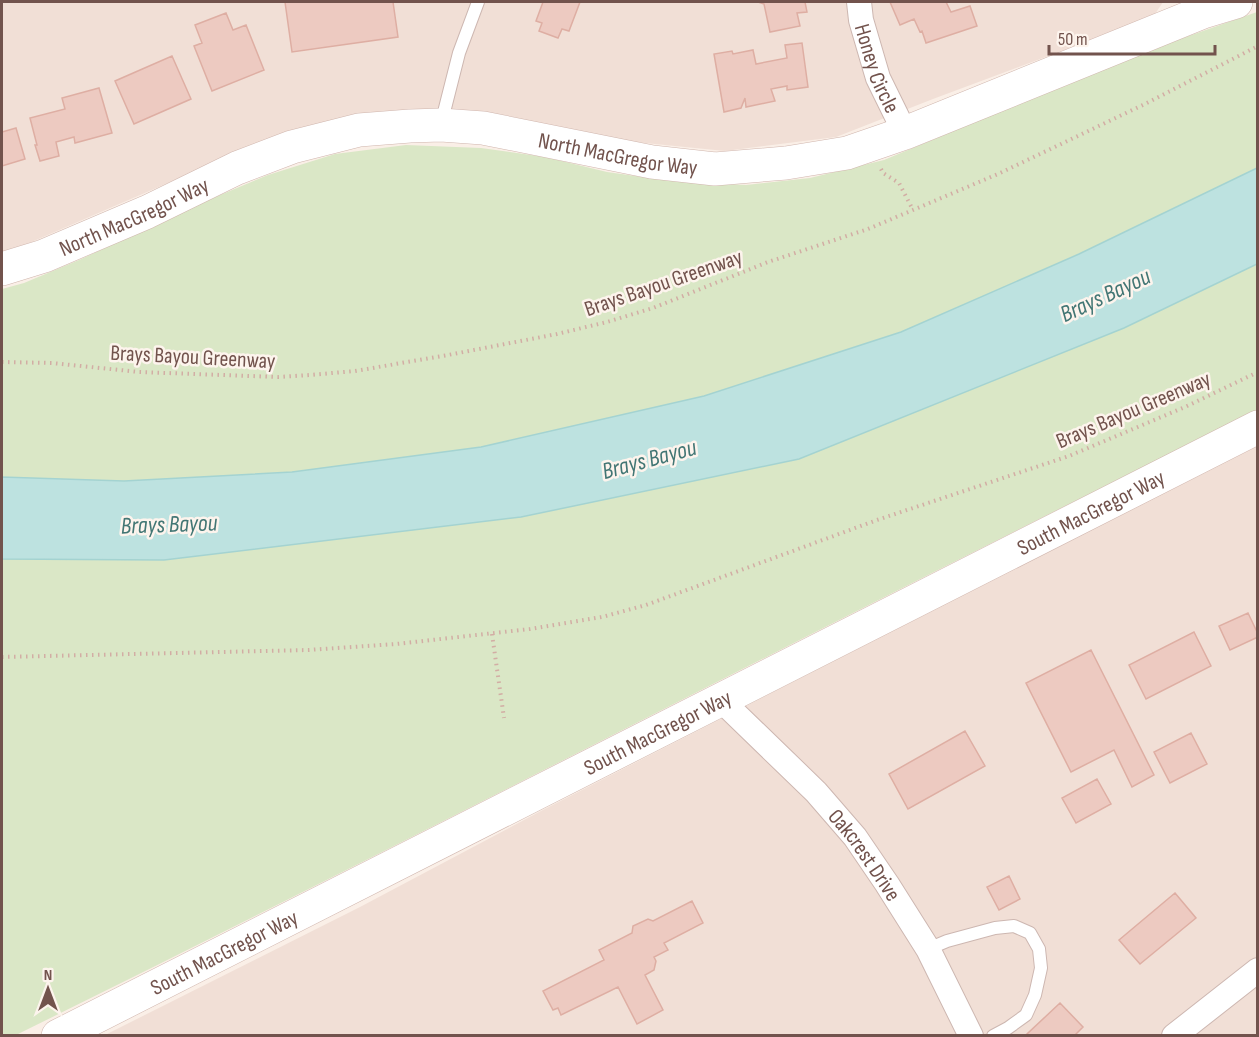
<svg xmlns="http://www.w3.org/2000/svg" width="1259" height="1037" font-family="'Sofia Sans Condensed',sans-serif">
<rect width="100%" height="100%" fill="#faefe7"/>
<!-- residential -->
<path fill="#f1dfd6" d="M2,2h1161l-10,15 -220,82 -97,38 -111,14 -110,-11 -110,-25 -91,-3 -170,38 -224,97 -18,7z
M1257,446v589l-1154,1 257,-129 179,-95 668,-342z"/>
<!-- green -->
<path fill="#dae7c6" d="M1257,12v398c-137,69 -275,137 -412,207 -276,140 -551,281 -829,418l-14,1v-747l22,-6 55,-23 134,-62 55,-23 67,-21 71,-9 75,3 64,9 62,15 64,9 75,4 64,-7 74,-18 262,-109z"/>
<!-- water -->
<path fill="#bde2e0" stroke="#a4d3d1" stroke-width="1.5" d="M1257,168v96l-133,64 -325,131 -278,58 -357,43 -162,-1v-82l122,4 168,-9 189,-25 223,-51 197,-64 178,-78z"/>
<!-- building -->
<path fill="#edcac1" stroke="#deaea3" stroke-width="1.5" d="M285,2h108l5,35 -106,15z
M543,2h37l-11,29 -7,-2 -4,9 -19,-7 3,-8 -6,-2z
M758,2h47l2,10 -10,1 3,13 -30,6 -6,-28z
M890,2h56l5,10 19,-6 7,20 -51,17 -4,-12 -2,1 -6,-13 -14,6z
M226,13l7,17 13,-5 18,45 -52,21 -18,-45 8,-3 -7,-18z
M802,43l6,44 -21,3v-4l-16,3 4,12 -29,6 -1,-9 -4,10 -17,4 -10,-58 18,-3 1,3 20,-4 3,14 31,-6 -2,-13z
M172,56l19,43 -57,25 -19,-43z
M99,88l13,45 -37,10 -1,-6 -18,5 3,14 -19,5 -5,-16h2l-7,-27 35,-9 -3,-11z
M16,128l9,31 -23,7v-34z
M1248,613l10,21v3l-28,13 -11,-24z
M1194,632l17,34 -65,33 -17,-34z
M1091,650l63,125 -22,12 -18,-37 -43,22 -45,-89z
M965,731l20,35 -77,43 -19,-35z
M1191,733l16,31 -37,19 -16,-31z
M1097,779l14,25 -35,19 -14,-25z
M1009,876l11,23 -21,11 -12,-23z
M1175,893l21,25 -56,46 -21,-24z
M692,901l11,22 -39,20 4,7 -14,7 2,4 -2,9 -9,5 18,35 -26,14 -19,-37 -57,28 -3,-7 -5,2 -10,-19 61,-31 -5,-10 33,-17 1,-7 15,-7 5,2z
M1060,1003l23,24 -9,9h-46l-1,-2z"/>
<g fill="none" stroke-linecap="round" stroke-linejoin="round">
<defs>
<path id="lane" d="M441,124l18,-71 19,-51
M928,949l19,-8 48,-13 19,-2 16,7 9,16 2,19 -6,27 -9,20 -18,13 -15,8"/>
<g id="street">
<path id="s1" d="M859,2l2,18 17,58 27,55"/>
<path id="s2" d="M721,700l95,92 39,45 32,47 41,65 43,87"/>
<path d="M1174,1036l84,-66"/>
</g>
<g id="secondary">
<path id="s3" d="M2,269l42,-13 103,-44 90,-44 55,-21 67,-17 51,-4 31,-1 42,3 169,34 63,7 71,-6 61,-10 58,-20 298,-121 33,-10"/>
<path id="s4" d="M58,1036l1200,-609"/>
</g>
</defs>
<!-- lane casing -->
<use href="#lane" stroke="#cdb7b1" stroke-width="14"/>
<!-- street casing -->
<use href="#street" stroke="#cdb7b1" stroke-width="26"/>
<!-- secondary casing -->
<use href="#secondary" stroke="#d0b6ae" stroke-width="34"/>
<!-- path -->
<path stroke="#d2ada4" stroke-width="4" stroke-dasharray="1.5 4.5" stroke-linecap="butt" d="M881,169l2,4 16,10 14,27
M2,362l50,1 87,9 139,5 32,-2 45,-4 93,-16 109,-21 50,-12 46,-14 115,-46 100,-33 130,-55 147,-70 113,-58
M492,634l12,84
M2,657l306,-7 88,-6 134,-15 72,-12 44,-12 231,-85 192,-64 116,-49 73,-35"/>
<!-- lane -->
<use href="#lane" stroke="#fff" stroke-width="12"/>
<!-- street -->
<use href="#street" stroke="#fff" stroke-width="24"/>
<!-- secondary -->
<use href="#secondary" stroke="#fff" stroke-width="33"/>
</g>
<g text-anchor="middle" stroke-width="5" stroke-linejoin="round" paint-order="stroke">
<!-- street labels -->
<g font-size="22" fill="#72534d" stroke="#fdf4ed">
<text dy="8" stroke="none"><textPath href="#s1" startOffset="69">Honey Circle</textPath></text>
<text dy="8" stroke="none"><textPath href="#s3" startOffset="646">North MacGregor Way</textPath></text>
<text dy="8" stroke="none"><textPath href="#s3" startOffset="142">North MacGregor Way</textPath></text>
<text transform="translate(663 282) rotate(-19)" y="8">Brays Bayou Greenway</text>
<text transform="translate(193 356) rotate(3)" y="8">Brays Bayou Greenway</text>
<text transform="translate(1133 409) rotate(-23)" y="8">Brays Bayou Greenway</text>
<text dy="8" stroke="none"><textPath href="#s4" startOffset="1158">South MacGregor Way</textPath></text>
<text dy="8" stroke="none"><textPath href="#s4" startOffset="672">South MacGregor Way</textPath></text>
<text dy="8" stroke="none"><textPath href="#s2" startOffset="212">Oakcrest Drive</textPath></text>
<text dy="8" stroke="none"><textPath href="#s4" startOffset="186">South MacGregor Way</textPath></text>
</g>
<!-- water labels -->
<g font-size="24" font-style="italic" fill="#427674" stroke="#fdf4ed">
<text transform="translate(1105 295) rotate(-25)" y="8">Brays Bayou</text>
<text transform="translate(649 459) rotate(-15)" y="8">Brays Bayou</text>
<text transform="translate(169 524) rotate(-2)" y="8">Brays Bayou</text>
</g>
</g>
<!-- border -->
<rect width="1259" height="1037" fill="none" stroke="#72534d" stroke-width="6"/>
<!-- north arrow -->
<g transform="translate(48 989)" stroke="#fdf4ed" stroke-width="4.5" paint-order="stroke">
<path d="M0-4.5L10 22L0 15L-10 22Z" fill="#72534d"/>
<text y="-9" font-size="16" font-weight="bold" text-anchor="middle" fill="#72534d">N</text>
</g>
<!-- scale -->
<path d="M1049 45v9h166v-9" fill="none" stroke="#72534d" stroke-width="3"/>
<text x="1058" y="45" font-size="18" fill="#72534d" stroke="#fdf4ed" stroke-width="4.5" paint-order="stroke">50 m</text>
</svg>
